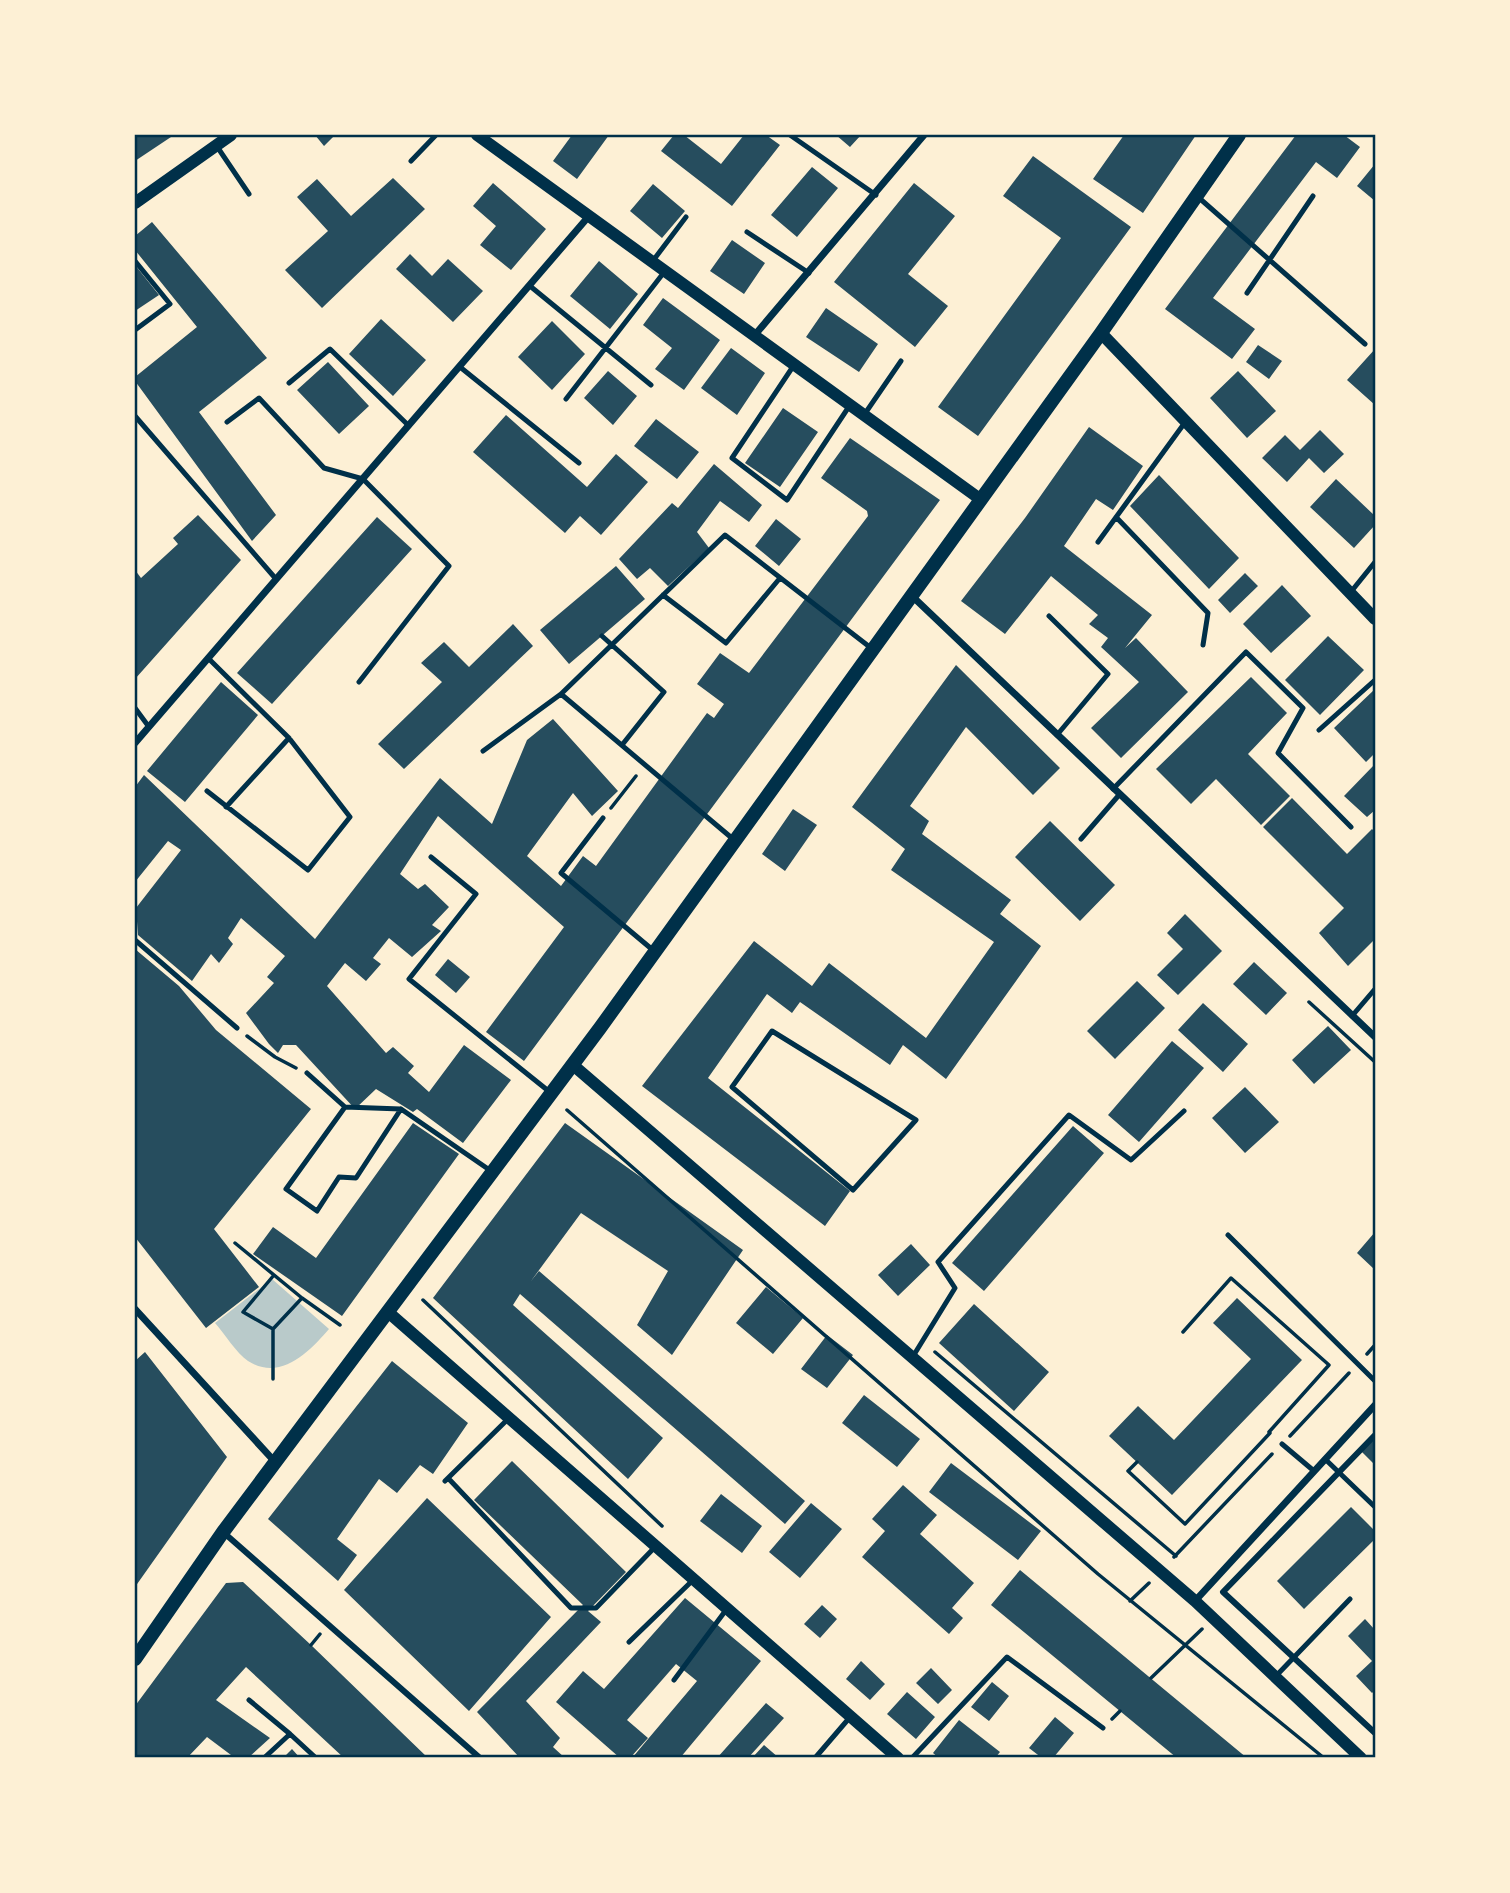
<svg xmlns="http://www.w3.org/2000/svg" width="1510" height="1893" font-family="'Roboto Condensed',sans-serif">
<rect width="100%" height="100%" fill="#fdf0d5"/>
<!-- green -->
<path fill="#b9caca" d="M272,1279l57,50c-19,22 -48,53 -81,32 -12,-8 -23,-27 -33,-38z"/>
<!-- building -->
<path fill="#264d5e" d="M135,135h39l-39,26z
M315,135h20l-11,11z
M572,135h37l-32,44 -24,-18z
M674,135h10l37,29 23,-29h22l14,10 -48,61 -71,-55z
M836,135h25l-11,12z
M1124,135h72l-53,78 -50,-34z
M1296,135h48l16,12 -23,31 -21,-16 -103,136 42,31 -23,30 -67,-50z
M1033,156l98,71 -153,209 -40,-29 123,-169 -58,-42z
M1375,164v37l-18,-15z
M812,167l26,21 -41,49 -26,-22z
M393,178l32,31 -103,99 -37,-38 43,-39 -31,-34 20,-18 34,37z
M493,183l53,46 -35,41 -31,-25 16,-19 -23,-20z
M914,183l41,33 -47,58 40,32 -33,41 -81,-65z
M653,184l32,27 -23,27 -32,-27z
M152,222l115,136 -68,54 77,103 -24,26 -117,-160v-4l62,-50 -62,-77v-14z
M732,240l33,23 -21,31 -34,-23z
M410,254l22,22 16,-17 35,32 -30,31 -57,-53z
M599,261l39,33 -28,35 -40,-33z
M135,265l24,30 -24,16z
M663,298l57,42 -36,50 -29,-21 17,-21 -29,-23z
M826,308l52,36 -19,28 -53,-35z
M381,319l45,41 -33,36 -44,-42z
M552,321l33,33 -33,36 -34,-33z
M1258,345l24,16 -13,18 -23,-17z
M731,348l34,25 -28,42 -36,-27z
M1375,349v56l-28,-25z
M328,362l41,44 -30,28 -42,-44z
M608,371l29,25 -24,29 -29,-27z
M1238,371l38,40 -29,27 -37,-40z
M783,408l35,24 -38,55 -35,-24z
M506,415l81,72 29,-33 32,28 -47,53 -21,-19 -15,17 -92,-81z
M656,419l43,33 -22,27 -43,-33z
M1089,427l54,39 -30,44 -17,-11 -32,47 88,69 -27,33 11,-10 52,54 -67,66 -30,-30 48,-46 -38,-35 7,-9 -19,-14 9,-9 -47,-39 -46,58 -44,-33 64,-83z
M1320,430l24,24 -20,19 -15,-15 -22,24 -25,-24 23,-23 15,15z
M850,438l90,62 -416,561 -38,-29 78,-105 -126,-111 -38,58 18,15 7,-5 24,23 -17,18 9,6 -29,26 -23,-19 -16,20 8,6 -15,17 -21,-18 -18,23 59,67 7,-6 21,19 -6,7 21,19 35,-47 47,35 -48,63 -46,-34 -4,3 -37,-23 -21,20 -59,-64h-13l-5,8 -9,-9 -23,-31 28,-30 -7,-6 18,-21 -44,-38 -13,20 5,6 -14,19 -8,-9 -19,27 -54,-46 -2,-27 45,-58 -13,-9 -33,41v-95l9,-12 171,164 125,-161 52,46 35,-84 26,-21 65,72 -26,25 -19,-23 -46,63 34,30 22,-30 13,10 111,-153 7,5 10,-14 -27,-20 23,-31 29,20 119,-157 -1,-5 -46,-33z
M714,464l48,41 -13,17 -29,-21 -23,31 12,16 -41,38 -18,-18 -13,11 -18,-20 53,-56 6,5z
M1159,475l80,83 -30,31 -79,-83z
M1336,479l39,37v9l-21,23 -44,-41z
M198,515l43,45 -106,119v-109l6,8 37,-34 -5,-6z
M377,517l35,32 -140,155 -35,-31z
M776,519l25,20 -22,27 -24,-20z
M616,566l29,33 -76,65 -29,-34z
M1245,573l13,13 -28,27 -12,-13z
M1282,585l29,31 -40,37 -28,-29z
M513,624l20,22 -129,123 -26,-25 64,-62 -21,-19 23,-21 25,25z
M1328,636l36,34 -44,45 -35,-35z
M956,665l104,103 -27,27 -67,-68 -56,79 19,15 -7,13 89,66 -11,14 41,32 -95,133 -43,-34 -13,20 -90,-63 -8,11 -25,-19 -59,84 142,113 -25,35 -183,-140 112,-145 58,45 17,-23 97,75 68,-96 -103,-72 14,-21 -53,-42z
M1251,677l36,36 -39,41 42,42 -29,29 -45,-46 -25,25 -35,-35z
M221,682l37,33 -73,87 -38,-31z
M1375,689v64l-9,9 -32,-34z
M1375,764v46l-8,7 -23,-21z
M1292,798l55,56 25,-25 3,3v107l-27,27 -29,-33 25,-25 -81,-81z
M793,809l24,16 -32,46 -23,-17z
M1050,821l65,64 -35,36 -65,-64z
M1185,914l37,37 -44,44 -21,-20 26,-26 -16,-16z
M135,949l44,37 37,44 95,79 -97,120 45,58 -53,41 -71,-91z
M448,959l22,18 -14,16 -21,-18z
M1254,962l33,31 -21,22 -33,-31z
M1137,981l28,27 -50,51 -28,-28z
M1203,1003l45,41 -25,28 -45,-42z
M1328,1026l23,24 -37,34 -22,-24z
M1172,1041l32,27 -65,74 -31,-27z
M1245,1087l34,35 -34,31 -33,-35z
M413,1123l46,31 -117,162 -89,-62 20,-27 43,31z
M565,1123l178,127 -71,105 -35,-30 31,-54 -87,-58 -50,68 8,-10 266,230 -20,23 -265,-230 -7,11 150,133 -35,41 -195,-181z
M1073,1126l31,27 -120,138 -32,-28z
M1375,1232v38l-18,-17z
M911,1244l19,21 -32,31 -20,-21z
M766,1287l37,31 -30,36 -37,-31z
M1237,1298l65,62 -130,135 -63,-59 29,-30 36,34 77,-81 -38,-36z
M974,1304l75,68 -35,39 -75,-68z
M827,1335l26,20 -26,33 -26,-19z
M145,1352l82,105 -92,130v-226z
M392,1361l76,62 -35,51 -13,-9 -23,28 -18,-14 -42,60 20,16 -19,26 -70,-62z
M864,1395l56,44 -23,28 -55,-44z
M1375,1435v30l-15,-15z
M512,1461l114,111 -38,39 13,11 -75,79 34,37 -7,9 12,11h-45l-43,-46 106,-107 -109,-105z
M951,1463l90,68 -23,29 -89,-68z
M903,1485l34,30 -17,19 54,49 -22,25 11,10 -14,16 -87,-77 23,-26 -13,-12z
M721,1494l41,32 -20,27 -42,-32z
M427,1498l124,119 -82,94 -125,-121z
M811,1503l31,26 -42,49 -31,-26z
M1351,1507l24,24v8l-71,70 -27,-28z
M1020,1570l227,188h-70l-186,-153z
M243,1582l68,63 117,113h-84l-98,-91 -30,33 54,38 -22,20h-13l-28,-21 -20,21h-52v-52l91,-123z
M685,1598l76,63 -81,97h-48l65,-77 -21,-17 -49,56 21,18 -18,20h-10l-64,-56 27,-31 21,18z
M822,1605l15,14 -17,19 -16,-14z
M1365,1619l10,11v60l-3,3 -16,-17 16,-15 -24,-25z
M861,1661l24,23 -15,16 -24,-21z
M931,1668l21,22 -14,14 -22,-21z
M992,1682l17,14 -20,25 -18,-14z
M907,1692l28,25 -19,22 -29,-25z
M766,1703l18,15 -36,40h-31z
M1055,1717l19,16 -21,25h-11l-13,-10z
M959,1720l41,32 -5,6h-56l-6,-5z
M764,1745l15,13h-27z
M292,1749l8,9h-17z"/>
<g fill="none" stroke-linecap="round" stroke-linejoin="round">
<!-- path -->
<path stroke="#003049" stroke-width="3.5" d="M611,808l25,-32
M1309,1002l66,60
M247,1036l28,21 21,11
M567,1110l531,464 226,184
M235,1243l67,55
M423,1300l239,226
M273,1329l-30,-17 31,-37
M1183,1332l48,-54 98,87 -60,67
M935,1352l241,204
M1367,1354l8,-9
M273,1379v-50l29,-31 38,27
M1290,1436l59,-63
M1137,1462l-9,9 57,53 85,-91
M1174,1557l98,-103
M1130,1601l19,-18
M311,1645l9,-11
M1151,1678l51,-49
M1112,1719l8,-8"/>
<!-- service -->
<path stroke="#003049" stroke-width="5" d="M790,135l86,60
M216,145l33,49
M411,161l25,-26
M1198,197l167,147
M747,232l62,41
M135,261l35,43 -35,26
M652,262l34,-45
M530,286l121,99
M1247,293l66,-97
M794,365l-62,93 55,42 63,-95
M460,367l119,96
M289,383l41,-34 79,77
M566,399l99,-128
M864,415l37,-54
M135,416l141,163
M227,422l32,-24 65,70 39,11 86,87 -90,116
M1116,517l92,96 -5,32
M1098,542l88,-121
M1350,593l25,-31
M663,595l63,48 54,-65
M1049,616l59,58 -51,61
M602,636l62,56 -42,53
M208,658l81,80 -63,69
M561,694l172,145
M135,708l14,19
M1319,730l56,-50
M483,751l78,-57 164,-159 146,113
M1113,789l133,-137 57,56 -25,45 73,74
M207,791l101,79 42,-53 -61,-79
M603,818l-42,55 93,78
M1081,839l38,-44
M431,857l45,37 -67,85 142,114
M135,940l102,88
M1352,1016l23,-27
M772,1031l144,89 -63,70 -121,-103z
M307,1073l38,34 56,2 90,62
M345,1107l-59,82 31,22 22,-34 17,1 45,-69
M1228,1235l147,146
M912,1358l43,-70 -17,-26 131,-147 62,45 53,-49
M1282,1444l32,27
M1325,1459l50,48
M448,1478l123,130h25l60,-62
M445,1481l65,-64
M629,1642l63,-61
M1275,1677l75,-78
M674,1680l52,-70
M249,1700l41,34 -26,24
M290,1734l26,24
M815,1758l36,-42
M912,1758l95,-101 96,71"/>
<!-- pedestrian -->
<path stroke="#003049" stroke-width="6" d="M1375,1435l-152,157 152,141
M223,1532l257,226"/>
<!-- minor -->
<path stroke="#003049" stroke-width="7" d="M754,336l170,-201
M912,596l463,441
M135,743l454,-527
M135,1309l141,154
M1195,1601l180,-196"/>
<!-- tertiary -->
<path stroke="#003049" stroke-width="12" d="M477,135l503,364
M135,203l96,-68
M1101,333l274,286
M573,1065l622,536 166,157
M388,1312l510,446"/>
<!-- secondary -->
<path stroke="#003049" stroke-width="14" d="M135,1659l88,-127 377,-504 501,-695 138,-198"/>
</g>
<!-- border -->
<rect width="1510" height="1893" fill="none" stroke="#fdf0d5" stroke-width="273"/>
<rect x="136" y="136" width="1238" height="1620" fill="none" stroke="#003049" stroke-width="2.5"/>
</svg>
